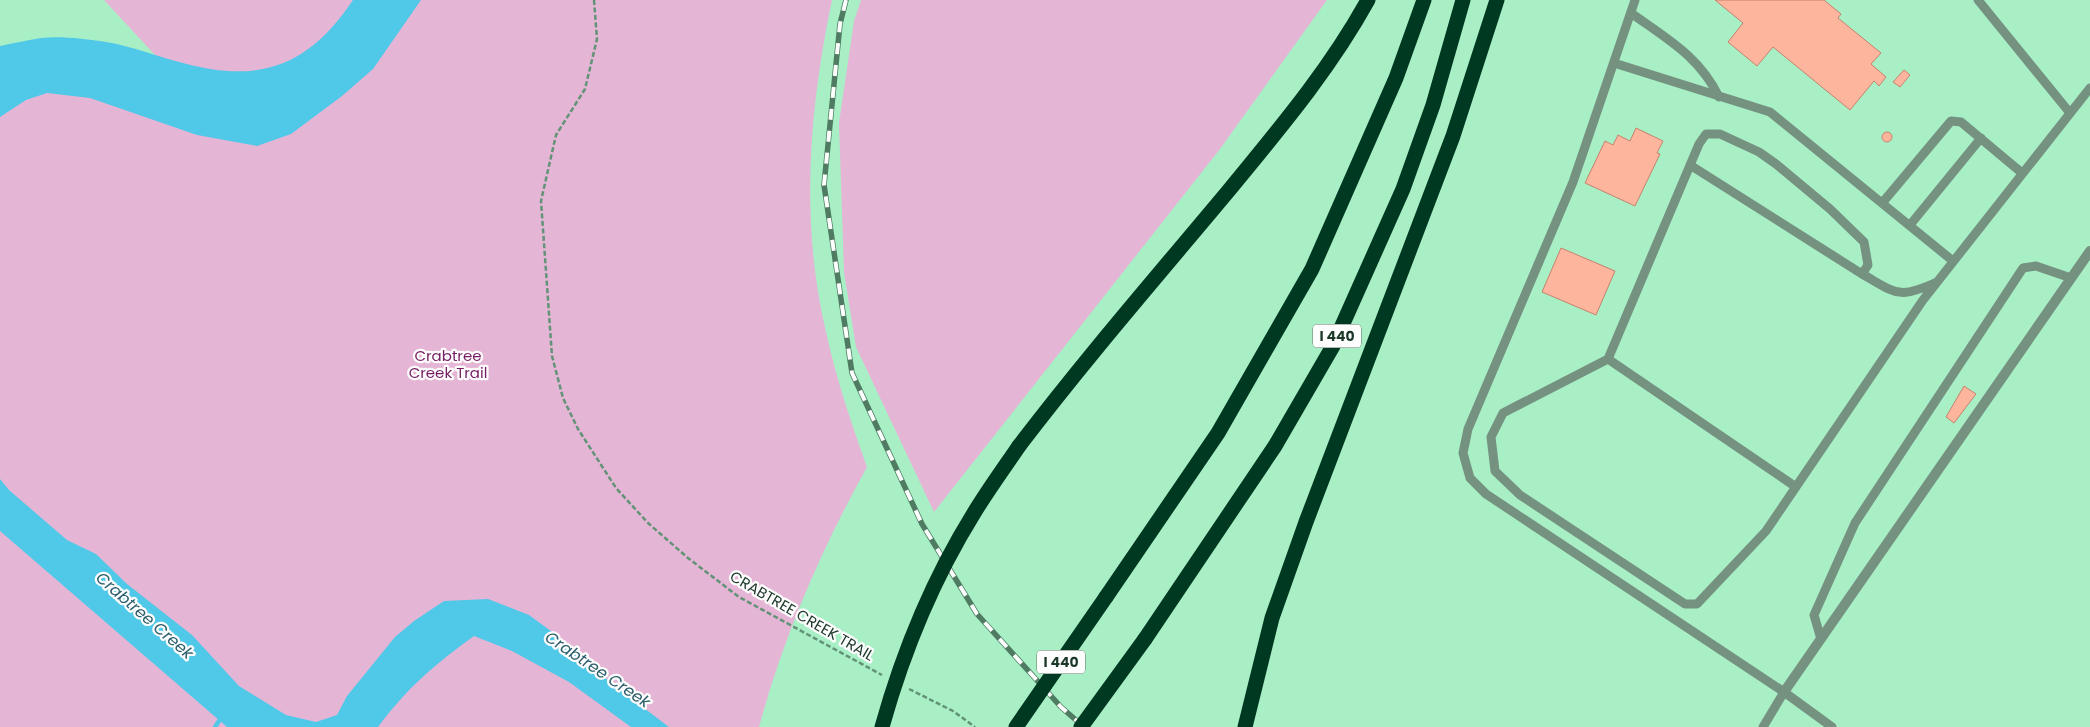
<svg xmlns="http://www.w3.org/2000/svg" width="2090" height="727" font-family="Poppins,sans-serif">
<rect width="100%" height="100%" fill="#a9efc6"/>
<!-- green -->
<path fill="#e5b5d6" d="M104,0h728c-23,109 -32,222 -6,332 10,46 25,90 41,135 -46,83 -83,168 -108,260h-759v-662l192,30z
M861,0h466l-107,149 -286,363 -78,-165 -12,-75 -5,-149 15,-102z"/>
<!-- water -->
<path fill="#50c8e7" d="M353,0h68l-48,69 -31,27 -51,38 -34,12 -60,-11 -107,-37 -43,-5 -21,7 -26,17v-71c14,-3 28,-6 41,-8 20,-2 45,1 65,4 26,4 52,15 77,21 77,21 126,3 170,-63z
M0,479l9,11 58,50 29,14 31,30 65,51 47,51 47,29 30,7 21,-7 10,-19 48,-59 19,-16 30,-20 44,-2 41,16 37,27 45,41 58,44h-38l-62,-45 -57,-31 -38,-15c-41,30 -65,50 -96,91h-151l-227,-196z"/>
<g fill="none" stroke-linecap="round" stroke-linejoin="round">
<!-- stream -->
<path stroke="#50c8e7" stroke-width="4.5" d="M215,727l6,-9"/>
</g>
<!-- building -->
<path fill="#fdb59e" stroke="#c6826d" d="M1715,0h109l17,14 -3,4 43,35 -10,11 15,13 -7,9 -5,-5 -24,29 -77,-63 -16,19 -29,-24 15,-19z
M1904,70l6,5 -10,12 -7,-5z
M1636,128l27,13 -6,12 3,1 -25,52 -50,-23 20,-42 8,4 5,-10 12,6z
M1882 137a5 5 0 1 1 10 0a5 5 0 1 1-10 0Z
M1561,248l54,23 -19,44 -54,-23z
M1964,386l12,8 -22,29 -8,-6z"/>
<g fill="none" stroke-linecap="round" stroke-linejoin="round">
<!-- path -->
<path stroke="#629377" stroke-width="2.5" stroke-dasharray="5 2.5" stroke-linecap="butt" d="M594,0l3,39 -12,50 -29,46 -15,66 11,155 11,42 15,31 38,59 32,35 40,35 51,39 143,78
M909,689l44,22 22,16"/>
<!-- lane -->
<path stroke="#759180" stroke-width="9" d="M1635,0l-62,182 -105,247 -5,24 7,25 16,16 298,198 48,35
M1978,0l92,113
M1631,13c36,26 68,43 88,84
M1614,63l156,49 183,149
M1690,165l172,109
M1883,202l68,-81 10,1 61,51
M1910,225l71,-87
M1937,282c-39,18 -41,11 -75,-8l6,-9 -4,-23 -34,-33 -54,-45 -17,-12 -39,-18h-14l-7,10 -91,215 -105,54 -12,24 4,34 25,24 165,109h12l69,-73 157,-231 167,-212
M1608,359l188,128
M1821,639l-7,-24 41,-92 168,-255 13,-2 35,12
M1763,727l21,-35"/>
<!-- street -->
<path stroke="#759180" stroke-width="10" d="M1784,692l306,-441"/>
<!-- highway -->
<path stroke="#003921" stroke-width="15" d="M1019,446c67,-88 140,-172 211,-257 50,-61 100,-120 138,-189
M1106,597l112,-164 94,-164 84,-191 28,-78
M1145,639l130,-193 58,-100 70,-157 30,-84 30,-105
M1245,727l27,-109 34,-96 147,-386 44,-136"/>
<defs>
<path id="rail" d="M846,0l-6,24 -16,161 28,188 70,151 55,90 84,93 23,20"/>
</defs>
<!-- rail casing -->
<use href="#rail" stroke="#4f7b62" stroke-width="5.5"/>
<!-- rail -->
<use href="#rail" stroke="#fdfdfd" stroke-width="4" stroke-dasharray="11" stroke-linecap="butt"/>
<!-- highway-bridge -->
<path stroke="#003921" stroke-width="15" d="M882,727c21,-75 51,-148 92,-214 14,-23 30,-45 45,-67
M1016,727l90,-130
M1081,727l64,-88"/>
</g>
<g text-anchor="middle" stroke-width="4.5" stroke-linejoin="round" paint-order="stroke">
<!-- shield labels -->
<g fill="#fdfdfd" stroke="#607369" stroke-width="1">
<rect x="1313" y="324.5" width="48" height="23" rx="4"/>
<rect x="1037" y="650.5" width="48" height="23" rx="4"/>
</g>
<g font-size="14" font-weight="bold" fill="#1c3829">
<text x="1337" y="341">I 440</text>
<text x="1061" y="667">I 440</text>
</g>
<!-- park labels -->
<g font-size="15" fill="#751d62" stroke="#fdfdfd">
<text x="448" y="361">Crabtree<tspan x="448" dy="17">Creek Trail</tspan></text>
</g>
<!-- street labels -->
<g font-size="15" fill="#1c3829" stroke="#fdfdfd">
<text transform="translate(802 616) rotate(30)" y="5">CRABTREE CREEK TRAIL</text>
</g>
<!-- water labels -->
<g font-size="16" font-style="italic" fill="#2c5e6c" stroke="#fdfdfd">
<text transform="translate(145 615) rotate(41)" y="6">Crabtree Creek</text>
<text transform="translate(598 669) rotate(34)" y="6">Crabtree Creek</text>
</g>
</g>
</svg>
